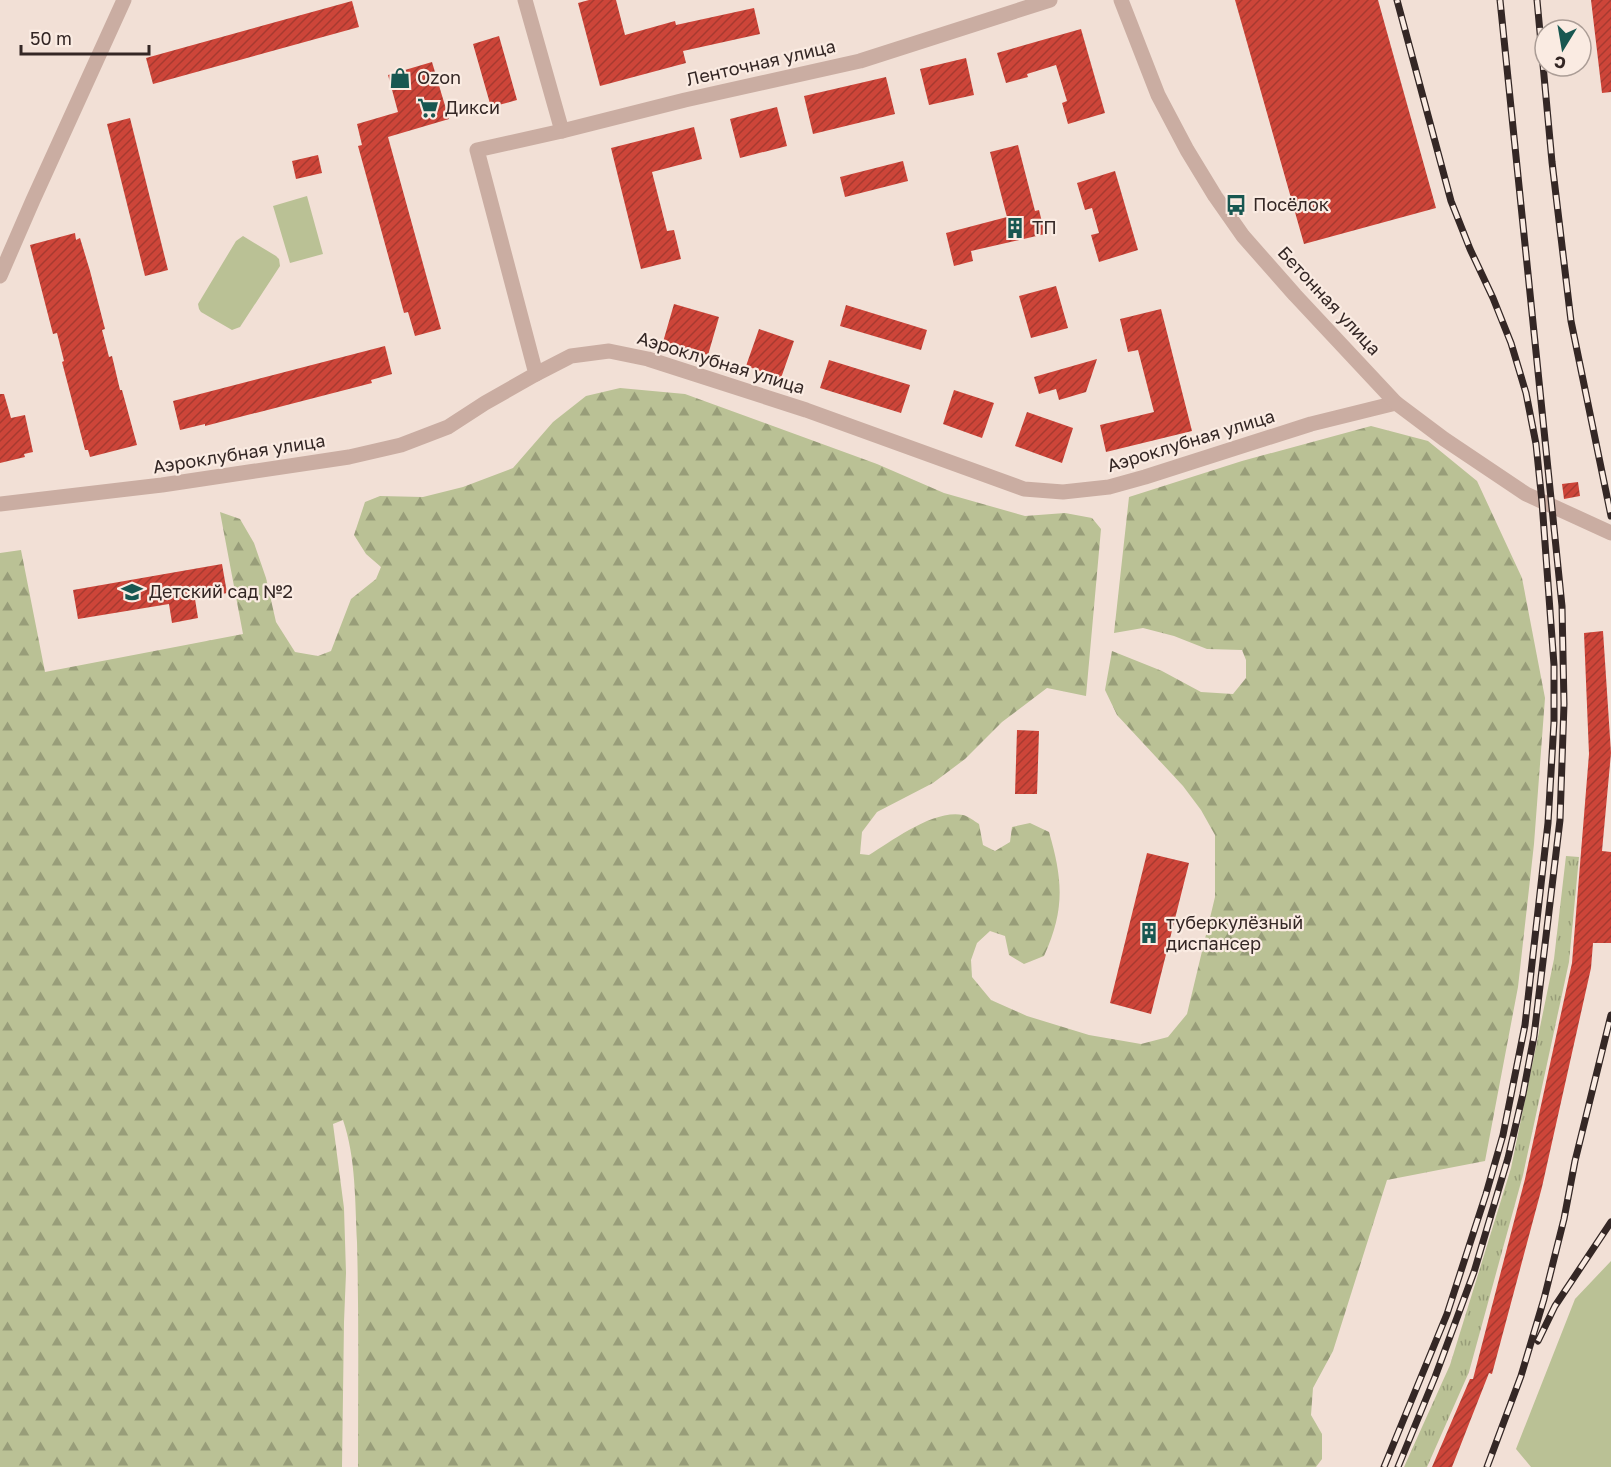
<svg xmlns="http://www.w3.org/2000/svg" width="1611" height="1467" font-family="'Golos Text',sans-serif">
<defs>
<pattern id="grass-tufts" width="24" height="20" patternUnits="userSpaceOnUse" patternTransform="scale(1.5)"><rect width="24" height="20" fill="#bac195"/><path d="M3 7l-1-3M5 7V3M7 7l1-3M15 17l-1-3M17 17v-4M19 17l1-3" fill="none" stroke="#989d79"/></pattern>
<pattern id="forest-firs" width="22" height="20" patternUnits="userSpaceOnUse" patternTransform="scale(1.5)"><rect width="22" height="20" fill="#bac195"/><path d="M5 1l3.5 6h-7zM16 11l3.5 6h-7z" fill="#989d79"/></pattern>
<pattern id="building-hatch" width="6" height="6" patternUnits="userSpaceOnUse" patternTransform="scale(1.5)"><rect width="6" height="6" fill="#cd4539"/><path d="M-1 1l2-2M0 6l6-6M5 7l2-2" fill="none" stroke="#a73a30"/></pattern>
</defs>
<rect width="100%" height="100%" fill="#f2e0d6"/>
<!-- grass -->
<path fill="url(#grass-tufts)" d="M1566,856l13,1 -10,105 -46,213 -54,197 -42,95h-23l46,-102 61,-197 43,-209z"/>
<!-- forest -->
<path fill="url(#forest-firs)" d="M620,388l65,6 192,70 67,29 81,23 40,-3 27,5 9,11 -15,167 -39,-8 -45,34 -37,37 -32,24 -56,29 -15,20 -2,22 9,1c23,-14 65,-46 94,-40 5,1 11,6 16,9l4,21 12,6 15,-9 2,-15 18,-4 19,9c14,48 16,78 -5,124l-20,8 -15,-9 -4,-19 -15,-5 -13,12 -6,17 1,17 19,23 36,16 62,19 52,9 27,-7 19,-23 28,-117v-62l-14,-25 -18,-24 -66,-71 -12,-25 7,-39 50,20 39,21 32,2 13,-16v-18l-4,-10 -35,-1 -33,-13 -31,-8 -29,5 15,-136 113,-36 129,-35 57,15 49,40 45,97 23,120 -11,146 -16,143 -33,174 -98,19 -54,171 -20,37 -2,27 11,19v25l-6,8h-958c0,-75 1,-150 -1,-225 -2,-40 -1,-84 -14,-122l-10,4 11,84 2,65 -2,49 -2,145h-342v-914l21,-3 24,122 198,-38 -23,-122 20,7 14,24 12,35 10,44 19,30 23,4 13,-5 20,-52 25,-20 5,-12 -15,-13 -12,-19 11,-33 15,-6 43,1 40,-10 50,-19 40,-46 33,-26z"/>
<!-- green -->
<path fill="#bac195" d="M307,196l16,58 -33,9 -17,-57z
M243,236l33,20 3,3 1,7 -40,61 -8,3 -31,-18 -2,-3 -1,-5 38,-63z
M1611,1261v206h-80l-15,-18 59,-150z"/>
<!-- building -->
<path fill="url(#building-hatch)" d="M589,0h27l9,35 50,-14 1,4 78,-17 6,26 -77,17 3,12 -86,23 -22,-83z
M1235,0h143l58,208 -132,36z
M1591,0h20v92l-9,1z
M352,1l7,26 -206,57 -7,-26z
M1081,29l24,84 -37,11 -6,-21 5,-2 -11,-36 -29,9 1,3 -22,6 -9,-30z
M499,36l18,64 -26,7 -18,-63z
M966,58l8,37 -45,10 -9,-36z
M432,62l17,57 -61,18 53,192 -26,7 -7,-24 -4,1 -46,-167 4,-1 -5,-21 41,-12 -10,-37z
M886,77l9,37 -82,20 -9,-38z
M777,107l10,39 -47,12 -10,-39z
M130,118l38,152 -23,6 -38,-152z
M694,127l8,32 -50,13 15,59 7,-1 7,29 -40,10 -30,-121z
M1018,145l17,66 4,-1 6,24 -74,17 2,10 -19,5 -8,-33 61,-16 -17,-65z
M318,155l4,18 -26,6 -4,-18z
M903,161l5,20 -63,16 -5,-20z
M1115,171l23,79 -39,12 -8,-27 8,-2 -7,-25 -7,2 -8,-27z
M75,233l1,7 4,-2 10,33 15,58 -3,1 7,27 3,-1 8,34h2l15,55 -47,12 -2,-7h-3l-23,-88 2,-1 -7,-28 -4,1 -23,-89z
M1056,286l12,42 -37,10 -12,-42z
M674,304l45,13 -11,38 -45,-13z
M846,305l81,25 -6,20 -81,-24z
M1161,309l31,122 -86,21 -6,-27 54,-13 -16,-62 -10,2 -8,-33z
M759,329l35,12 -13,37 -35,-12z
M385,346l7,28 -21,6 1,3 -167,43v-2l-25,6 -7,-29z
M1097,359l-11,33 -27,8 -3,-11 -17,5 -5,-17z
M829,360l81,25 -9,28 -81,-25z
M954,390l40,13 -12,35 -39,-14z
M0,394h4l7,24 14,-3 8,37 -9,2 1,3 -25,6z
M1027,412l46,16 -11,35 -47,-17z
M1578,482l2,14 -16,3 -2,-15z
M222,564l5,29 -32,6 3,19 -26,5 -3,-19 -91,15 -5,-29z
M1603,631l8,122 -9,98 9,1v91h-18l-2,25 -49,219 -50,187 -3,-1 -37,94h-20l38,-88h3l52,-200 47,-216 17,-209 -5,-121z
M1017,730l22,1 -2,63h-22z
M1147,853l42,10 -38,151 -41,-11z"/>
<g fill="none" stroke-linecap="round" stroke-linejoin="round">
<!-- minor -->
<path stroke="#caada2" stroke-width="15" d="M525,0l37,131
M0,276l33,-76 91,-200
M536,374l35,-18 38,-5 39,8 158,51 218,79 39,3 46,-5 36,-10 166,-53 85,-21"/>
<!-- tertiary -->
<path stroke="#caada2" stroke-width="15" d="M1121,0l37,95 29,55 28,46 28,40 52,59 101,108 48,36 82,55 85,39
M0,504l162,-19 187,-28 52,-12 47,-18 37,-24 51,-29 -59,-224 85,-19 123,-31 175,-39 190,-61"/>
<defs>
<path id="rail" d="M1537,0l15,162 19,159 40,195
M1538,1341l17,-35 56,-84
M1384,1467l63,-153 39,-120 17,-59 22,-110 23,-202 6,-101v-57l-12,-163 -6,-58 -10,-51 -15,-50 -18,-45 -23,-49 -19,-48 -54,-201
M1398,1467l37,-90 39,-105 34,-114 15,-64 11,-58 26,-216 4,-116 -2,-98 -62,-606
M1487,1467l34,-91 23,-77 20,-80 11,-58 36,-146"/>
</defs>
<!-- rail casing -->
<use href="#rail" stroke="#342725" stroke-width="7"/>
<!-- rail -->
<use href="#rail" stroke="#faebe2" stroke-width="4.5" stroke-dasharray="14" stroke-linecap="butt"/>
</g>
<!-- icons -->
<defs>
<symbol id="shop-bare" viewBox="-9 -9 18 18"><path d="M-5-2.5h2.3a2.7 3.5 0 0 1 5.4 0H5L5.5 6h-11ZM-1.5-2.5h3a1.5 2.3 0 0 0-3 0Z" fill="#185751" stroke="#faebe2" stroke-width="2.5" paint-order="stroke"/></symbol>
<symbol id="supermarket-bare" viewBox="-9 -9 18 18"><path d="M-6-5.5h2.5l.6 2H6L4.5 2H-2.5L-4.4-4H-6ZM-1.5 3.2a1.3 1.3 0 1 0 .1 0ZM3 3.2a1.3 1.3 0 1 0 .1 0Z" fill="#185751" stroke="#faebe2" stroke-width="2.5" paint-order="stroke"/></symbol>
<symbol id="bus-bare" viewBox="-9 -9 18 18"><path d="M-5-6H5V4H4V6H2V4H-2V6H-4V4H-5ZM-3.5-4V0h7V-4ZM-3.5 1.2v1.5H-2V1.2ZM2 1.2v1.5H3.5V1.2Z" fill="#185751" stroke="#faebe2" stroke-width="2.5" paint-order="stroke"/></symbol>
<symbol id="building-bare" viewBox="-9 -9 18 18"><path d="M-4-6H4V6H1V3H-1V6H-4ZM-2.5-4.3h1.7v1.8h-1.7ZM.8-4.3h1.7v1.8H.8ZM-2.5-1h1.7V.8h-1.7ZM.8-1h1.7V.8H.8Z" fill="#185751" stroke="#faebe2" stroke-width="2.5" paint-order="stroke"/></symbol>
<symbol id="school-bare" viewBox="-9 -9 18 18"><path d="M0-5L7-2L0 1L-7-2ZM-4 1L0 2.5L4 1V4Q0 6-4 4Z" fill="#185751" stroke="#faebe2" stroke-width="2.5" paint-order="stroke"/></symbol>
</defs>
<g fill-rule="evenodd">
<use href="#shop-bare" x="385" y="63" width="30" height="30"/>
<use href="#supermarket-bare" x="413" y="93" width="30" height="30"/>
<use href="#bus-bare" x="1221" y="190" width="30" height="30"/>
<use href="#building-bare" x="1000" y="213" width="30" height="30"/>
<use href="#school-bare" x="117" y="577" width="30" height="30"/>
<use href="#building-bare" x="1134" y="918" width="30" height="30"/>
</g>
<g text-anchor="middle" stroke-width="4.5" stroke-linejoin="round" paint-order="stroke">
<!-- street labels -->
<g font-size="18" fill="#342725" stroke="#faebe2">
<text transform="translate(761 63) rotate(-13)" y="6">Ленточная улица</text>
<text transform="translate(1329 301) rotate(47)" y="6">Бетонная улица</text>
<text transform="translate(721 363) rotate(17)" y="6">Аэроклубная улица</text>
<text transform="translate(1191 441) rotate(-17)" y="6">Аэроклубная улица</text>
<text transform="translate(239 454) rotate(-9)" y="6">Аэроклубная улица</text>
</g>
<!-- poi labels -->
<g font-size="18" fill="#342725" stroke="#faebe2" text-anchor="start">
<text x="417" y="84">Ozon</text>
<text x="445" y="114">Дикси</text>
<text x="1253" y="211">Посёлок</text>
<text x="1032" y="234">ТП</text>
<text x="149" y="598">Детский сад №2</text>
<text x="1166" y="929">туберкулёзный<tspan x="1166" dy="21">диспансер</tspan></text>
</g>
</g>
<!-- north arrow -->
<g transform="translate(1563 48) rotate(191)"><circle r="28" fill="#faebe2" stroke="#ab9d96" stroke-width="1.5"/>
<path d="M0-4.5L10 22L0 15L-10 22Z" fill="#185751"/>
<text y="-9" font-size="16" font-weight="bold" text-anchor="middle" fill="#342725">С</text>
</g>
<!-- scale -->
<path d="M21 45v9h128v-9" fill="none" stroke="#342725" stroke-width="3"/>
<text x="30" y="45" font-size="18" fill="#342725" stroke="#faebe2" stroke-width="4.5" paint-order="stroke">50 m</text>
</svg>
